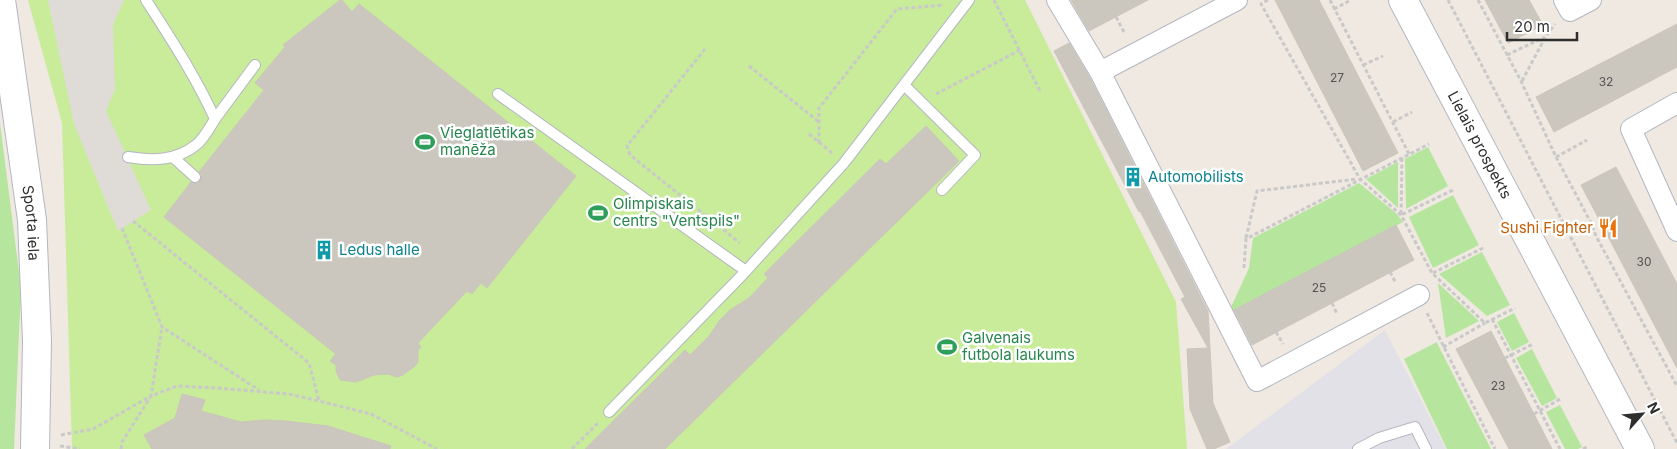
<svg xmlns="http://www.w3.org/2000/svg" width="1677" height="449" font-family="Inter,sans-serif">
<rect width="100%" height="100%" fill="#efe9e1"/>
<!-- industrial -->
<path fill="#e3e1e8" d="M1385,330l61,119h-220z"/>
<!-- green -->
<path fill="#b6e59e" d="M0,123l21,165 -7,161h-14z
M1428,147l20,39 -42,23 -1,-50z
M1398,162v46l-32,-29z
M1359,183l38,31 6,8 -170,89 -2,-4 18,-39 4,-30z
M1453,195l26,50 -46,23 -24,-51z
M1482,252l28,53 -23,11 -48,-42z
M1438,283l41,38 -33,17z
M1514,313l15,29 -17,9 -15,-29z
M1437,342v1l54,106h-44l-43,-90z
M1532,349l25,49 -15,8 -26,-48z
M1560,405l22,42 -4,2h-13l-19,-37z"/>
<!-- pitch -->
<path fill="#c9ec9a" d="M28,0h997l151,302 11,147h-1115l-10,-326z"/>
<!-- plaza -->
<path fill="#dfdcd8" d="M48,0h76l-11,25 2,64 -9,22 45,99 -33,21 -44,-107z"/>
<!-- building -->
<path fill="#cbc7bf" stroke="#cbc5ba" d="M340,0h2l10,12 7,-8 217,172 -89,112 -6,-5 -9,11 -5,-3 -49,52 3,4 -3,3v12l-3,4 -12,9 -6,2 -9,-3 -14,1 -18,7 -16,-2 -4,-9v-6l-6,-4 6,-7 -172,-137 27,-35 6,2 3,-3 2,-6 -3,-3 65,-82 -9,-7 30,-36 -2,-2z
M1071,0h77l-59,31z
M1275,0h44l79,153 -35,18z
M1485,0h44l14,25 -35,18z
M1677,24v43l-123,65 -18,-35z
M1069,43l21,35 118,233 5,92 17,39 -16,7h-7l-17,-40 -3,-60 21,-1 -27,-49 4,-2 -45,-86 -1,1 -85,-161z
M926,126l33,35 -294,288h-80l100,-99 5,5 19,-19 11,-16 10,-10 19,-12 19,-20 -4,-4 116,-115 6,5z
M1616,167l61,117v84l-96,-183z
M1396,225l18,35 -162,85 -18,-35z
M1491,331l43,83 18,35h-43l-53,-100z
M182,394l23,6 -4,11 40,11 23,-2 22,1 42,5 63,20 -1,3h-238l-8,-14 31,-17z"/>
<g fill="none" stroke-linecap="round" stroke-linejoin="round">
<defs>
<path id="lane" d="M904,85l71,70 -33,35
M498,94l248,177
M215,119l40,-54
M128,157c24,4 48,4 68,-12 8,-6 14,-18 19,-26 -19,-42 -44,-80 -69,-119
M174,158l21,19
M609,412l137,-141 98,-108 125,-163
M1358,449l21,-11 36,-11 11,22"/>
<path id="street" d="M1057,0l43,72 157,309 162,-86
M1564,0l6,11 21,-11
M1100,72l137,-72
M1677,103l-46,26 46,102"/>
<g id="secondary">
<path id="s1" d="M1,0l31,220 5,121 -2,108"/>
<path id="s2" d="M1403,0l237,449"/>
</g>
</defs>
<!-- lane casing -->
<use href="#lane" stroke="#b4b7c1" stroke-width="12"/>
<!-- street casing -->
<use href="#street" stroke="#b4b7c1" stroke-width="22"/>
<!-- secondary casing -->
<use href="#secondary" stroke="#b4b7c1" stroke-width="30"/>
<!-- path -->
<path stroke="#c9c9c9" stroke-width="3" stroke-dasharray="4 2.5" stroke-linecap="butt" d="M994,0l47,93
M1268,0l-7,4 99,175 41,36 31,58 53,50 30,-15
M1330,0l79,154
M1448,0l229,443
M1478,0l43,81 35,76 35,66 5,13 81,150
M1334,9l17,-9
M1116,17l9,17
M705,49l-78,97 3,9 110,88
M1507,55l38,-18
M1363,65l20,-9
M749,66l70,56
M1522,81l24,-45 9,-12
M936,94l84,-44
M1393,122l19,-10
M809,134l23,19
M819,143v-35l78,-99 47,-4
M1556,157l31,-17
M1402,158l-1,57 52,-25
M133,221l176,142 10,38
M122,228l40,99 97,63
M1246,238l11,-47 100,-12
M1244,268l2,-29 183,-95
M1390,272l6,11
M1433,273l50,-25
M1332,303l5,11
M1427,313l68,136
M1492,319l68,130
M1276,332l7,12
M1443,347l42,-24
M1505,358l28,-14
M1534,414l28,-16
M61,435l32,-6 58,-33 11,-69
M60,446l20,3
M121,449l1,-7 29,-46 26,-10 40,2 72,6 30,7 52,13 66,35
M572,449l26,-26
M1583,449l5,-3"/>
<!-- lane -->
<use href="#lane" stroke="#fff" stroke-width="10"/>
<!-- street -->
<use href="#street" stroke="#fff" stroke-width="20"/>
<!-- secondary -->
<use href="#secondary" stroke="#fff" stroke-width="28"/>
</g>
<!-- icons -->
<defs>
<symbol id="stadium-bare" viewBox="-9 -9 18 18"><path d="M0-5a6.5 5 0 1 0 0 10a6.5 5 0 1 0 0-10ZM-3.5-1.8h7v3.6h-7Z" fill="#2e9e5b" stroke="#fff" stroke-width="2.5" paint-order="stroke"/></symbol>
<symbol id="building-bare" viewBox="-9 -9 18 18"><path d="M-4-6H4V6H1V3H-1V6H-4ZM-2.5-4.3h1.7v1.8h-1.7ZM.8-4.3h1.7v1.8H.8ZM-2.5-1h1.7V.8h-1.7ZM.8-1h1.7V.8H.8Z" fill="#0f9aa8" stroke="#fff" stroke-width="2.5" paint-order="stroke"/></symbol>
<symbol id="restaurant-bare" viewBox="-9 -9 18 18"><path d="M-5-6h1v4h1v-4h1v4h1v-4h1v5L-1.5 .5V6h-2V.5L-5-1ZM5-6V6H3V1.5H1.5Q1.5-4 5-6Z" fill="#e8710a" stroke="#fff" stroke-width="2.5" paint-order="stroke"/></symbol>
</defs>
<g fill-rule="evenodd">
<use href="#stadium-bare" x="411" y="128" width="28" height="28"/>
<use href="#building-bare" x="1119" y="163" width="28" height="28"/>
<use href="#stadium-bare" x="584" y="199" width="28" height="28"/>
<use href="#restaurant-bare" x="1594" y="214" width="28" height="28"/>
<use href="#building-bare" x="310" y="236" width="28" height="28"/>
<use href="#stadium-bare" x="933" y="333" width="28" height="28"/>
</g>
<g text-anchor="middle" stroke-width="5" stroke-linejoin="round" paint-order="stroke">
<!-- number labels -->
<g font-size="12" fill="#555452">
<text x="1337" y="82">27</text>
<text x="1606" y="86">32</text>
<text x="1644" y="266">30</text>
<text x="1319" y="292">25</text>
<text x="1498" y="390">23</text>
</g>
<!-- leisure labels -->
<g font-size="15" fill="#27864d" stroke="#fff" text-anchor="start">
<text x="440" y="138">Vieglatlētikas<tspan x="440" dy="17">manēža</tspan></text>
<text x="613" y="209">Olimpiskais<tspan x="613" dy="17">centrs "Ventspils"</tspan></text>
<text x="962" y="343">Galvenais<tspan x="962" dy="17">futbola laukums</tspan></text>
</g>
<!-- street labels -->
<g font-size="15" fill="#2e2e2e" stroke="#fff">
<text dy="5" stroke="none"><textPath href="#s2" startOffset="164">Lielais prospekts</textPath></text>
<text dy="5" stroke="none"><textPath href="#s1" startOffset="225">Sporta iela</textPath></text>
</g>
<!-- culture labels -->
<g font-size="15" fill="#0d838f" stroke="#fff" text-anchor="start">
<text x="1148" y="182">Automobilists</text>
<text x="339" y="255">Ledus halle</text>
</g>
<!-- food labels -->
<g font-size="15" fill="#c56008" stroke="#fff" text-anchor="end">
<text x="1593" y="233">Sushi Fighter</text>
</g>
</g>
<!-- north arrow -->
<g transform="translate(1642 414) rotate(63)" stroke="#ffffff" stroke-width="4" paint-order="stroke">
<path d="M0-4L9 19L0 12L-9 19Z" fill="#2e2e2e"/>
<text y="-8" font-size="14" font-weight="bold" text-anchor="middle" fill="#2e2e2e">N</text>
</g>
<!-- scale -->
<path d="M1507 32v8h70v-8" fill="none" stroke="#2e2e2e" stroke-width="2.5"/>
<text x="1514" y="32" font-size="15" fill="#2e2e2e" stroke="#ffffff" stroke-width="4" paint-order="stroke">20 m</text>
</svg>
